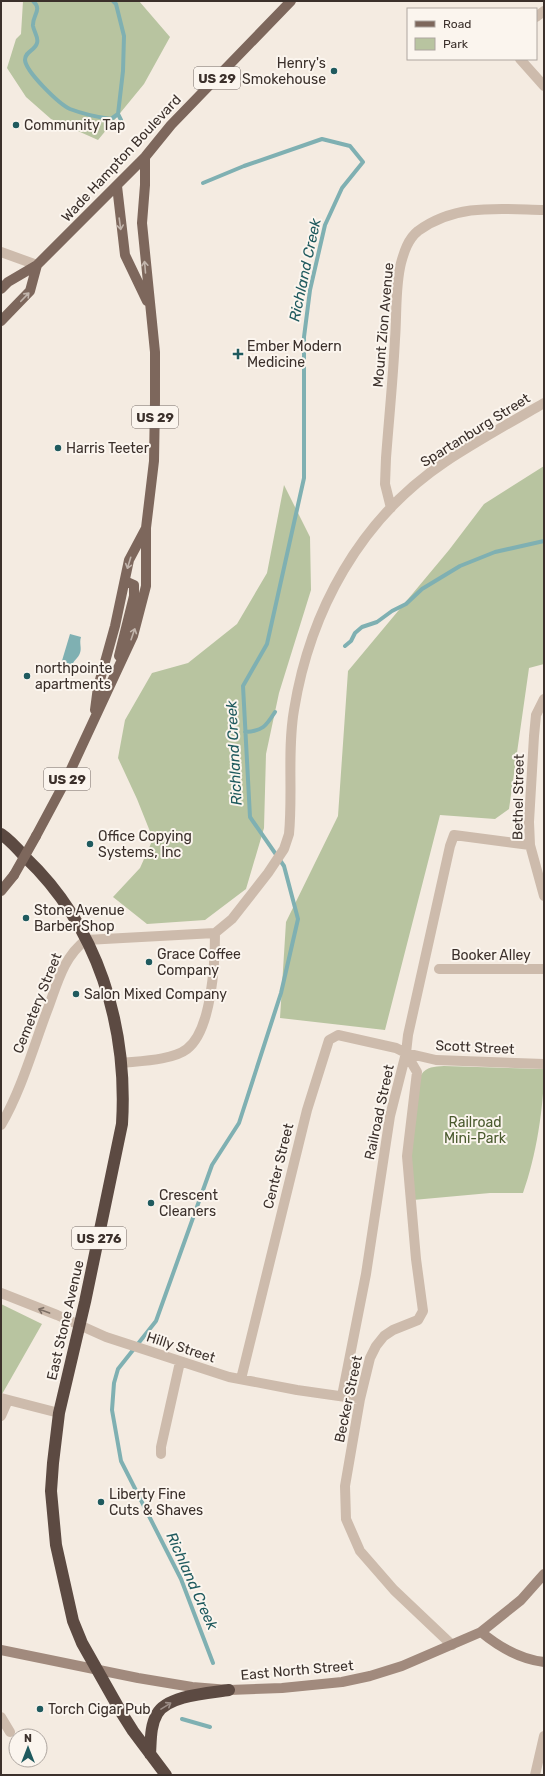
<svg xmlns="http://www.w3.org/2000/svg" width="545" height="1776" font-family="Rubik,sans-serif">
<rect width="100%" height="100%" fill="#f4ebe1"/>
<!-- green -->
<path fill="#b8c4a0" d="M23,1h116l31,36 -26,47 -46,56 -47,-21 -25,-22 -19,-29 9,-29 5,-5z
M544,466v198l-15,4 -20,141 -14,10 -55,-4 -55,215 -105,-12 6,-96 52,-106 10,-145 101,-121 35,-46z
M284,485l26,52 1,53 -32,103 -13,61 -2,74 -18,61 -41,31 -58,4 -34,-27 27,-29 13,-29 -16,-40 -19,-41 7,-38 27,-47 36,-10 49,-39 30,-51z
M444,1066l100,3c0,38 -8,88 -21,124h-33l-77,7 -2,-60 10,-65c6,-9 13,-8 23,-9z
M1,1304l41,20 -41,72z"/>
<!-- water -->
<path fill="#7fb0b2" d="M70,634l11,3c-2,6 1,11 -1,16 -2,6 -7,7 -9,15l-10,-4z"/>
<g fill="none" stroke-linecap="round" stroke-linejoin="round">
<!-- stream -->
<path stroke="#7fb0b2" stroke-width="4" d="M33,1c10,9 -1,14 0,25 1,6 6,12 4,17 -2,8 -12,8 -12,17 1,12 34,44 45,49 13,5 27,8 41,10l7,-5
M113,1l3,3 8,32 -1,35 -5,43 3,6
M203,183l41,-17 78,-27 28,7 13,16 -21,26 -17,37 -15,65 -6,47v141l-37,166 -24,42 7,131 34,49 14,53 -17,74 -42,130 -27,42 -56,156 -38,48 -4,14 -2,27 9,51 60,118 32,84
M345,646l6,-5 4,-8 7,-6 15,-5 15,-11 14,-7 16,-15 38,-23 35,-14 49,-11
M245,732c18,-1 21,-6 30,-20
M182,1719l28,8"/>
<!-- street -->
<path stroke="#cdbbac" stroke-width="10" d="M536,17l8,-6
M520,59l24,27
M1,252l36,13
M391,508l-6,-24 1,-26c3,-40 7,-79 9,-119 2,-25 0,-52 6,-76 3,-11 7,-24 17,-32 38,-28 82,-22 126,-21
M544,699l-8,16 -2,21 -5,86 1,23 14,51
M439,969h105
M406,1053l11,19 -10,84 9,103 7,52 -5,9 -25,10 -9,6 -8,10 -6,12 -10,41 -15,87 1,33 14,32 34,39 58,55
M122,1063c18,-2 51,-3 65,-14 25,-19 28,-87 28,-116
M1,1125c20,-34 32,-77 46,-114 10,-26 16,-54 39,-71l129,-7 17,-14 36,-46 16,-24 5,-15c4,-41 -2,-83 5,-124 16,-99 66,-191 151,-248 32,-21 66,-40 99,-59
M1,1293l56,22 49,22 123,40 68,13 63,9
M241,1379l66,-269 22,-70 9,-5 58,13 10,5 30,7 108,4
M342,1396l24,-122 24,-158 16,-63 2,-18 42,-189 4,-11 76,10
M1,1398l58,15
M1,1416l7,-16
M161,1454v-7l19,-85
M1,1717l9,15
M535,1775l9,-39"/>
<!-- secondary -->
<path stroke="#a18a7d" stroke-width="10" d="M481,1632c18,15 39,27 63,30
M1,1650l137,28 54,9 37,3 53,-2 60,-6 28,-6 32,-10 79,-34 40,-32 23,-26"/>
<!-- primary -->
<path stroke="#7d675c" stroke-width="10" d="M117,186l8,69 22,46
M1,289l7,-7 29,-17 108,-108 26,-32 120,-124
M1,321l29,-30 7,-26
M119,656l15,-60v-11l-9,-4
M95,710l3,-23 17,-61 14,-66 17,-32
M36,836l30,-56 67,-144 13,-50v-58l8,-67 1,-60v-49l-13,-129 3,-38v-28
M1,891l13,-16"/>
<!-- highway -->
<path stroke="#5c4a42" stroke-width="12" d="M1,834c9,6 17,15 24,23 73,69 103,169 97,267l-37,178 -26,111 -6,50 -2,28 5,54 17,76 9,22 39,69 12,19 33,44
M150,1754c1,-13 0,-28 7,-40 10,-19 53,-21 72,-24"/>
<!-- primary-bridge -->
<path stroke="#7d675c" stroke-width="10" d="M14,875l22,-39"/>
</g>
<!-- one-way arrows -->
<defs><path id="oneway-shaft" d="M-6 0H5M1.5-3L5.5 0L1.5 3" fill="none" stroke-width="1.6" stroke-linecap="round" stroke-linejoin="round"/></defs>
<g stroke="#c2b5ac">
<use href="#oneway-shaft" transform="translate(120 224) rotate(82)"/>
<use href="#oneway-shaft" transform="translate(145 267) rotate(-95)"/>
<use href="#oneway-shaft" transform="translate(25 297) rotate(-46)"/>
<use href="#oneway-shaft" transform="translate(129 563) rotate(107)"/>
<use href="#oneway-shaft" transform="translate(133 634) rotate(-71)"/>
</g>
<use stroke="#7d6f65" href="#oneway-shaft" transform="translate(44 1311) rotate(-160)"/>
<use stroke="#9c8e87" href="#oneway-shaft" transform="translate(166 1706) rotate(-32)"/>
<!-- markers -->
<g fill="#1f5a5e" stroke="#fbf5ee" stroke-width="1.5">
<circle cx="334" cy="71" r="4"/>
<circle cx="16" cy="125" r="4"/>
<path d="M236 348h4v4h4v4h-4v4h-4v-4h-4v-4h4z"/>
<circle cx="58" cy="448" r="4"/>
<circle cx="27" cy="676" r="4"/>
<circle cx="90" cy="844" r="4"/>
<circle cx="26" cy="918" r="4"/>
<circle cx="149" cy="962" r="4"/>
<circle cx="76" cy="994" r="4"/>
<circle cx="151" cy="1203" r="4"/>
<circle cx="101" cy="1502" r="4"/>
<circle cx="40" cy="1709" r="4"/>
</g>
<g text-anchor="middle" stroke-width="4" stroke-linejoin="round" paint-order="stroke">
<!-- shield labels -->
<g fill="#fbf5ee" stroke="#756b66" stroke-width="1">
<rect x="194" y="67" width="46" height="22" rx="3"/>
<rect x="132" y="406" width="46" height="22" rx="3"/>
<rect x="44" y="768" width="46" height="22" rx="3"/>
<rect x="72" y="1227" width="54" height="22" rx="3"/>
</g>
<g font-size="13" font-weight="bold" fill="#3b302b">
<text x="217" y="83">US 29</text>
<text x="155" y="422">US 29</text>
<text x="67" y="784">US 29</text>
<text x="99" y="1243">US 276</text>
</g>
<!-- poi labels -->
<g font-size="14" fill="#3b302b" stroke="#fbf5ee" text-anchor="start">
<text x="326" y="68" text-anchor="end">Henry's<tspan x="326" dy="16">Smokehouse</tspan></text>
<text x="24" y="130">Community Tap</text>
<text x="247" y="351">Ember Modern<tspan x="247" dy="16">Medicine</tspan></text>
<text x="66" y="453">Harris Teeter</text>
<text x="35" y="673">northpointe<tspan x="35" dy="16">apartments</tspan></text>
<text x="98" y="841">Office Copying<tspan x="98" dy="16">Systems, Inc</tspan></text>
<text x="34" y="915">Stone Avenue<tspan x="34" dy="16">Barber Shop</tspan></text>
<text x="157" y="959">Grace Coffee<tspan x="157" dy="16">Company</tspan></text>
<text x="84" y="999">Salon Mixed Company</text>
<text x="159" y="1200">Crescent<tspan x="159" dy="16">Cleaners</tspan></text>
<text x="109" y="1499">Liberty Fine<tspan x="109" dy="16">Cuts &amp; Shaves</tspan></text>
<text x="48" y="1714">Torch Cigar Pub</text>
</g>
<!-- street labels -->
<g font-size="14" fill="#3b302b" stroke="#fbf5ee">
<text transform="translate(121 158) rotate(-47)" y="5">Wade Hampton Boulevard</text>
<text transform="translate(383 325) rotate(-85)" y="5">Mount Zion Avenue</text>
<text transform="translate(475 430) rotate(-32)" y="5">Spartanburg Street</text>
<text transform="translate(518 797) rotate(-89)" y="5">Bethel Street</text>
<text x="491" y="960">Booker Alley</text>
<text transform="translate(37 1003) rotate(-68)" y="5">Cemetery Street</text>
<text transform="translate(475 1047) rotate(3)" y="5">Scott Street</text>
<text transform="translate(379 1112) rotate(-78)" y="5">Railroad Street</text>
<text transform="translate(278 1166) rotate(-76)" y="5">Center Street</text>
<text transform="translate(65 1320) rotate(-77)" y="5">East Stone Avenue</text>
<text transform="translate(181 1347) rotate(18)" y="5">Hilly Street</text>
<text transform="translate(348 1399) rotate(-78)" y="5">Becker Street</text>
<text transform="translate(297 1670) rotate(-5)" y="5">East North Street</text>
</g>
<!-- park labels -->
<g font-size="14" fill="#4a5a2e" stroke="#fbf5ee">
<text x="475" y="1127">Railroad<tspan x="475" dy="16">Mini-Park</tspan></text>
</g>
<!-- water labels -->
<g font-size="15" font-style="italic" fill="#1f5a5e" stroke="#fbf5ee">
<text transform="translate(305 270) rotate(-78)" y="5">Richland Creek</text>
<text transform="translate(234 753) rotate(-93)" y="5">Richland Creek</text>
<text transform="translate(192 1581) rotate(66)" y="5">Richland Creek</text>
</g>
</g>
<!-- border -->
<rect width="545" height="1776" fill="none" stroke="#3b302b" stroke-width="4"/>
<!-- legend -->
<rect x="407" y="8" width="130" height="52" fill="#fbf5ee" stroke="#aea6a0"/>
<rect x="415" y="21" width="20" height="6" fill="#7d675c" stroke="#aea6a0"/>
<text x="443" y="28" font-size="12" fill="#3b302b">Road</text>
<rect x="415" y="38" width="20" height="12" fill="#b8c4a0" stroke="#aea6a0"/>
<text x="443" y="48" font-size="12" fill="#3b302b">Park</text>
<!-- north arrow -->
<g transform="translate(28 1748)"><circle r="19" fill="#fbf5ee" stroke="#aea6a0"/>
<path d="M0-3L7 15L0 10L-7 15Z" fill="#1f5a5e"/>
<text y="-6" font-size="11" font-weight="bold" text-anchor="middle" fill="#3b302b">N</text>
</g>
</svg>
